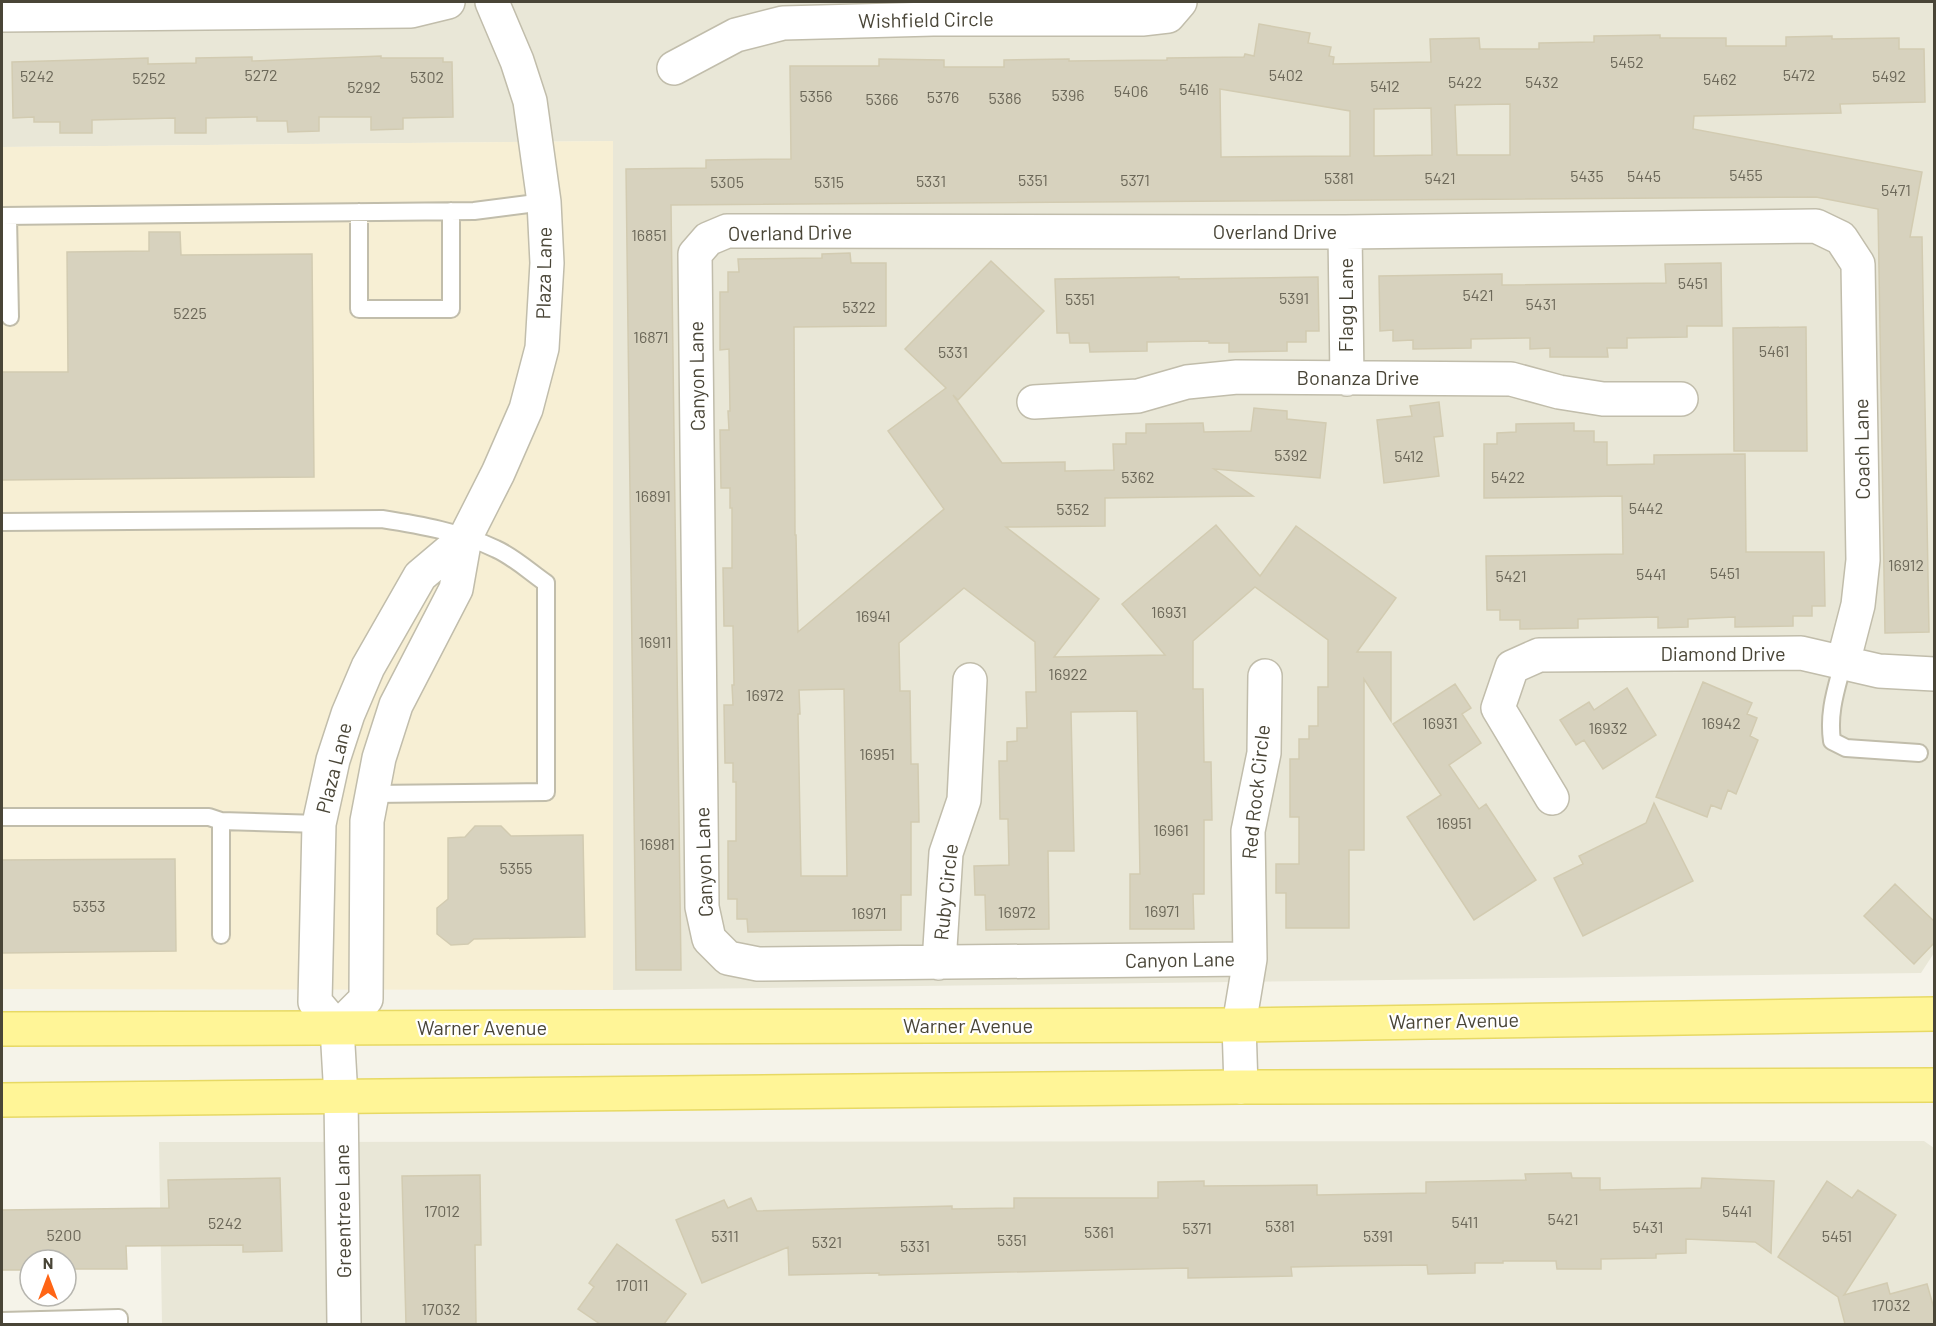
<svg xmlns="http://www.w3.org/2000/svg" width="1936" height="1326" font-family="Barlow,sans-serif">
<rect width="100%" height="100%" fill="#f5f3e9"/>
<!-- residential -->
<path fill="#e9e7d7" d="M2,2h1932v951l-13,20 -1308,17v-849l-611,6z
M1924,1141l10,7v176h-1772l-3,-182z"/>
<!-- commercial -->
<path fill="#f7efd4" d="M613,141v849l-611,-1v-842z"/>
<!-- building -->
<path fill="#d7d2be" stroke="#d2cbb1" stroke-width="1.5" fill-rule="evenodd" d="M1259,24l51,9 -2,10 23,4 -2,9 5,1 -1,7 98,-2 -1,-23 49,-1 1,11h59v-6l55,-1v-6l66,-1v3h66v8h60v-9l46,-1v3l67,-1v11h25l1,53 -85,2 1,9 -147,3 -1,13 229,43 -12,65h12l7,395 -44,1 -7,-424 -62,-12 -1145,8 10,765h-45l-10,-801 80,-1v-8l85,-1 -1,-93h89v-7l65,1v7h60v-7l65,-1v2l98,-1v-2l77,-1 1,-3 9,2zM1220,89l130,22v45l-129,1zM1510,104v51h-53l-2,-50zM1431,108l1,47 -58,1v-47z
M381,56v2h62v4h9l1,55 -50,1v11l-32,1v-13h-52v14l-31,1 -1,-11h-30v-4l-51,1v15h-31v-15l-83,2v13h-32v-11h-26v-5l-21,1 -1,-56 136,-4v6l48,-1v-5l56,-1v4z
M149,232h31l1,23 131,-1 2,223 -312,3v-108h66l-1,-120 82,-1z
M850,253l1,10h35v63l-92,1 1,208h1l2,97 146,-123 -56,-78 58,-43 -41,-39 86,-88 53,50 -86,89 -5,-5 49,68 63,-1v9l49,-1 -1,-26h13v-11h20v-9l57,-1 1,9 47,-1 3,-23 33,3v8l39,4 -6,55 -106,-9 39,27 -148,2v28l-99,1 93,72 -45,58 111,-2 -43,-51 94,-79 44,51 36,-50 100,72 -39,54h34v69l-27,-42v171h-15v78h-63v-35h-10v-29h23v-47h-9v-58h9v-20h10v-13h9v-39h10v-47l-73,-53 -62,54v48h10l1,73h7l1,58h-8v74h-11l1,35h-64v-55h10l-3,-163 -66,1 3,139h-26l1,78 -63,1 -1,-35h-10l-1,-29 35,-1 -1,-46h-8l-1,-58h8v-19l10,-1v-13h10l-1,-36h10l-1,-50 -71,-54 -65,55 1,48h10l1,73h7l1,58h-8v73h-10v35l-153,2 -1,-13h-10v-20h-9v-58h8v-59h-3v-19h-8l-1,-58h9l-1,-20h2l-1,-59h-9l-1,-58h9v-60h-2v-20h-9l-1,-58h9l-1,-19h2l-1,-62 -9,1v-58h8v-20h11l-1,-13 84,-1v-4zM844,689l3,187h-46l-3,-162h2l-1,-24z
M1721,263l1,63h-35v11l-60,1v10h-20l1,9h-58v-9l-20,1v-11l-59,1v9l-58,1v-9l-20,1v-11l-13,1 -1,-55 123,-2v11l164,-2 -1,-19z
M1179,277v2l139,-2 1,54h-13v11h-19v9l-58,1v-9h-20v-2l-62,1v9l-57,1 -1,-9h-19l-1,-10h-12l-2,-54z
M1806,327l1,124h-73l-1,-123z
M1439,402l4,34 -9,1 5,39 -55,7 -7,-63 35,-4 -2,-10z
M1574,423v8h20v11h13v23l47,-1v-9l91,-1 1,98h78l1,54h-13v10h-19v10l-58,1v-10l-47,2v8l-30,1v-11l-80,2v9l-58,1v-9h-20v-10h-13l-1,-54 137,-2 -1,-58 -138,2v-54h13v-11l19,-1v-8z
M1703,682l49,21 -5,11 10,4 -7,18 8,4 -22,54 -8,-4 -7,19 -10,-4 -4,12 -51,-20z
M1455,684l16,24 -9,6 19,29 -32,22 30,44 7,-5 50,76 -62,40 -67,-103 34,-22 -48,-71z
M1627,688l29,47 -53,34 -19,-29 -8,5 -16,-25 29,-18 5,8z
M1654,803l39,78 -110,55 -29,-58 29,-14 -4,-8 67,-33z
M475,826h26l10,10 72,-1 2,102 -111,2 -6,5 -17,1 -14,-11v-26l11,-9v-61l17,-1z
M175,859l1,92 -174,2v-93z
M1895,884l40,38v20l-21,22 -50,-48z
M1571,1173l1,5h28v12l101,-2 1,-10 72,3 -3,72 -16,-11 -69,-3v14l-30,1v4l-55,1v10h-44l-1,-8h-53v2h-28v10l-47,1 -1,-9 -87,1 -49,1 1,9 -104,2v-10l-309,7v-2l-90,2 -1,-28 -86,36 -26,-63 48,-20 4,8 23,-10 6,13 195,-5v3l62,-1v-10h144v-16l46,-1v5l113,-1v10l109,-2v-11l100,-2 -1,-6z
M480,1175l1,70h-6l1,79h-70l-4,-148z
M280,1178l2,73 -39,1v-7l-117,1 1,23h-61v-9h-36v10h-28v-60l167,-2 -1,-28z
M1827,1181l25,17 6,-8 38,25 -52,80 43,-12 3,11 37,-10 8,28v12h-90l-7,-27 -60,-40z
M617,1244l69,50 -22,30h-64l-22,-15 16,-22 -5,-4z"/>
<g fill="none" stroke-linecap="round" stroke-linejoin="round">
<defs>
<path id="service" d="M359,212v97h92v-98
M2,216l472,-5 70,-9
M8,217l2,100
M2,522l380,-3c38,6 79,13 114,30 18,8 34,23 50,34v209l-174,2
M1843,663c-7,27 -15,49 -11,78l14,7 73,5
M2,817h207l12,4 98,3
M221,821v114
M2,1321l117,-3v6"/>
<path id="minor" d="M2,15l409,-4 37,-9
M674,68l62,-33 47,-12 150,-4h209l26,-3 12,-14
M1345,232l2,147
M1034,402l104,-6 49,-14 50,-5 274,2 48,13 44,7h78
M1552,798l-54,-90 14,-41 27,-12 262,-2 78,18 55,3
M1250,959l-492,5 -30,-6 -19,-19 -7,-32 -7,-653 13,-15 19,-8 618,1 471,-6 25,12 17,26 5,296 -5,45 -15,58
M939,963l7,-110 18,-53 6,-120
M1241,1087l-2,-62 11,-66 -2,-128 16,-78 1,-77
M341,1097l3,227"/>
<path id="tertiary" d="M337,1028l29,-29 1,-178 12,-63 17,-53 60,-116 9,-51 33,-65 28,-64 16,-61 5,-85 -3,-61 -14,-101 -13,-40 -25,-59
M341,1097l-4,-69 -22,-26 4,-178 14,-64 15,-46 20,-47 52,-91 45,-38"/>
<path id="primary" d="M2,1029l1237,-4 695,-11
M2,1100l1239,-13 693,-2"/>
</defs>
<!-- service casing -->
<use href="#service" stroke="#c1bdab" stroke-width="20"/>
<!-- minor casing -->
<use href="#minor" stroke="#c1bdab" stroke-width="36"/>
<!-- tertiary casing -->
<use href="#tertiary" stroke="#c1bdab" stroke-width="36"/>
<!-- primary casing -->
<use href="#primary" stroke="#e7d964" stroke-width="36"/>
<!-- service -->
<use href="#service" stroke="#fff" stroke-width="16"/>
<!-- minor -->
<use href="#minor" stroke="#fff" stroke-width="33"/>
<!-- tertiary -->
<use href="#tertiary" stroke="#fff" stroke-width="33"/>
<!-- primary -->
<use href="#primary" stroke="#fff597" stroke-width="33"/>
</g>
<g text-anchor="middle" stroke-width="4.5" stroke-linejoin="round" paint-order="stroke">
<!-- number labels -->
<g font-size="16" fill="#6c6859">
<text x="1627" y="68">5452</text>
<text x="261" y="81">5272</text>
<text x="1286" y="81">5402</text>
<text x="1799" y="81">5472</text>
<text x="37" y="82">5242</text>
<text x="1889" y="82">5492</text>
<text x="427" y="83">5302</text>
<text x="149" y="84">5252</text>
<text x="1720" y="85">5462</text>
<text x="1465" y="88">5422</text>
<text x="1542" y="88">5432</text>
<text x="1385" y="92">5412</text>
<text x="364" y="93">5292</text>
<text x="1194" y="95">5416</text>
<text x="1131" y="97">5406</text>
<text x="1068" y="101">5396</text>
<text x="816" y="102">5356</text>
<text x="943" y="103">5376</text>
<text x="1005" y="104">5386</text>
<text x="882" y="105">5366</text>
<text x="1746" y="181">5455</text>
<text x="1587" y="182">5435</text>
<text x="1644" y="182">5445</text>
<text x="1339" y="184">5381</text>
<text x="1440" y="184">5421</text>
<text x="1033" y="186">5351</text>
<text x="1135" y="186">5371</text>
<text x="931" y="187">5331</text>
<text x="727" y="188">5305</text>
<text x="829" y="188">5315</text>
<text x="1896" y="196">5471</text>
<text x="649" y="241">16851</text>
<text x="1693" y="289">5451</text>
<text x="1478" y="301">5421</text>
<text x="1294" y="304">5391</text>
<text x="1080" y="305">5351</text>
<text x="1541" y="310">5431</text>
<text x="859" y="313">5322</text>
<text x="190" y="319">5225</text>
<text x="651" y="343">16871</text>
<text x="1774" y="357">5461</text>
<text x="953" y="358">5331</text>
<text x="1291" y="461">5392</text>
<text x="1409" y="462">5412</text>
<text x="1138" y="483">5362</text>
<text x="1508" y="483">5422</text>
<text x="653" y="502">16891</text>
<text x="1646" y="514">5442</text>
<text x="1073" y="515">5352</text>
<text x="1906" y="571">16912</text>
<text x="1725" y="579">5451</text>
<text x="1651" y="580">5441</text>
<text x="1511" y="582">5421</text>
<text x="1169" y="618">16931</text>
<text x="873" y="622">16941</text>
<text x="655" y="648">16911</text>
<text x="1068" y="680">16922</text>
<text x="765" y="701">16972</text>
<text x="1440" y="729">16931</text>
<text x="1721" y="729">16942</text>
<text x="1608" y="734">16932</text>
<text x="877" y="760">16951</text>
<text x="1454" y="829">16951</text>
<text x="1171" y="836">16961</text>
<text x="657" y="850">16981</text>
<text x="516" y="874">5355</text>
<text x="89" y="912">5353</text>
<text x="1162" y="917">16971</text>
<text x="1017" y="918">16972</text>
<text x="869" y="919">16971</text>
<text x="442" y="1217">17012</text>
<text x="1737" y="1217">5441</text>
<text x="1563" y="1225">5421</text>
<text x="1465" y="1228">5411</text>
<text x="225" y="1229">5242</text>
<text x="1280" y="1232">5381</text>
<text x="1648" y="1233">5431</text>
<text x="1197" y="1234">5371</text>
<text x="1099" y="1238">5361</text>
<text x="64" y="1241">5200</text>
<text x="725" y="1242">5311</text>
<text x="1378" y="1242">5391</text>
<text x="1837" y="1242">5451</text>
<text x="1012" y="1246">5351</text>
<text x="827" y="1248">5321</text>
<text x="915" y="1252">5331</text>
<text x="632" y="1291">17011</text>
<text x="1891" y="1311">17032</text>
<text x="441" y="1315">17032</text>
</g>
<!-- street labels -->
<g font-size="20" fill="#494537" stroke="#fff">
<text transform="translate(926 20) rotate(-1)" y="7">Wishfield Circle</text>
<text x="1275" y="239">Overland Drive</text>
<text transform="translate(790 233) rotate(-1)" y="7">Overland Drive</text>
<text transform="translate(544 273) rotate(-89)" y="7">Plaza Lane</text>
<text transform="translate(1346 305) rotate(-90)" y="7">Flagg Lane</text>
<text transform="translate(697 376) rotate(-91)" y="7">Canyon Lane</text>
<text x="1358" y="385">Bonanza Drive</text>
<text transform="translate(1862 449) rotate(-91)" y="7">Coach Lane</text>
<text x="1723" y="661">Diamond Drive</text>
<text transform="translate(334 768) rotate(-76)" y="7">Plaza Lane</text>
<text transform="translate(1256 792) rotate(-84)" y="7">Red Rock Circle</text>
<text transform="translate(704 862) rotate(-92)" y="7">Canyon Lane</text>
<text transform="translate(946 892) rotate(-84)" y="7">Ruby Circle</text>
<text transform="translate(1180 960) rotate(-1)" y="7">Canyon Lane</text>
<text transform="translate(1454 1021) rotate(-1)" y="7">Warner Avenue</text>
<text x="968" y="1033">Warner Avenue</text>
<text x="482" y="1035">Warner Avenue</text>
<text transform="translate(343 1211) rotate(-91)" y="7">Greentree Lane</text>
</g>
</g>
<!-- border -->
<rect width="1936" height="1326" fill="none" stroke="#494537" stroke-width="6"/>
<!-- north arrow -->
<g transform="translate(48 1278)"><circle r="28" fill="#ffffff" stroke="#b6b5af" stroke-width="1.5"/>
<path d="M0-4.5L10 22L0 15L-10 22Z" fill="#ff6515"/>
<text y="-9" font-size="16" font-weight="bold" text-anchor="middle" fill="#494537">N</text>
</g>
</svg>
